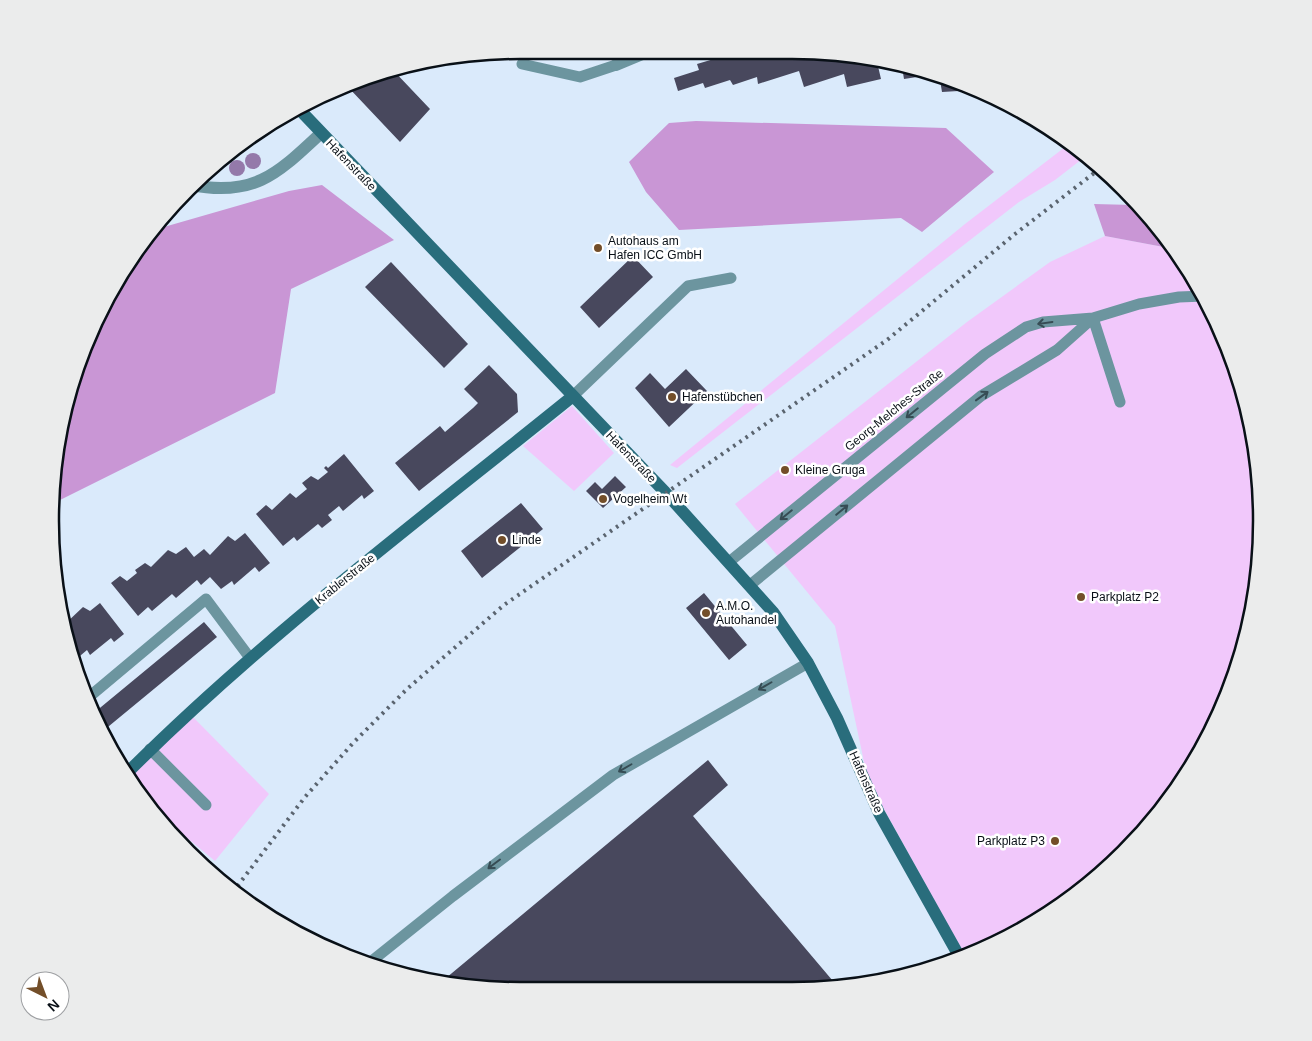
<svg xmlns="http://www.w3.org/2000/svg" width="1312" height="1041" font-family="Helvetica,sans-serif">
<rect width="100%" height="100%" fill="#daeafb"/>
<!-- green -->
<path fill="#f1c8fb" d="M1069,144l17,12 -31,24 -36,22 -342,266 -7,-3 295,-241z
M1105,236l64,12 30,38 38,84 21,89 3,93 -15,91 -33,86 -48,78 -64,67 -75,54 -62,26 -80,-145 -18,-38 -31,-145 -100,-122 232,-182 83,-60z
M572,406l42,47 -40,38 -51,-45z
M193,717l76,77 -54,67 -64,-53 -22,-30z"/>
<!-- forest -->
<path fill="#c996d5" d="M696,121l250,7 48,44 -72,60 -21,-14 -222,12 -33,-38 -17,-30 40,-39z
M322,185l72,55 -103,49 -16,104 -223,111 14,-106 47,-113 44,-56 132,-38z
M1094,204l39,1 36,43 -64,-12z"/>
<!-- building -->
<path fill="#48485d" d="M748,51h74l55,11 4,17 -34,8 -3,-13 -40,13 -5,-16 -41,13 -1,-7 -24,8 -3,-5 -25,8 -2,-5 -25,8 -4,-13 25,-8 -2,-6 27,-8 1,3z
M902,67l34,7 -32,5z
M392,69l38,40 -30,33 -52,-55z
M939,74l4,1 32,15 -33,2z
M633,256l20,21 -54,51 -19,-21z
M391,262l77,82 -24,24 -79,-81z
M489,365l28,29 1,18 -99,79 -24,-28 45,-37 5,6 28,-24 5,-5 -14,-14z
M686,369l21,22 -38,36 -34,-39 15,-15 15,16z
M344,454l30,37 -10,8 -2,-4 -19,16 -4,-5 -11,9 4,5 -10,8 -4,-4 -21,17 -3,-4 -11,9 -27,-32 10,-9 6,5 18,-17 6,5 11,-9 -5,-6 9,-7 7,4 10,-8 -4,-4 2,-2 2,2z
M615,476l11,11 -23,21 -17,-17 9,-9 7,7z
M521,503l22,26 -61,49 -21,-27z
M245,533l25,30 -11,9 -4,-5 -21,18 -2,-4 -11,8 -11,-12 -9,8 -4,-5 -21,18 -4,-4 -20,17 -4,-4 -10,9 -27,-33 9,-7 7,5 10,-8 -2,-3 10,-7 6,4 17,-17 8,4 10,-7 8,10 10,-8 6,6 18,-19 7,5z
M704,593l43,52 -18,15 -43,-52z
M100,603l24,31 -10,8 -3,-4 -21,17 -3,-5 -13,11 -8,-19 -3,-21 2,3 18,-17 7,4z
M204,622l13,15 -114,94 -8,-19z
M708,760l20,25 -35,31 145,171 -15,3 -303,1 -80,-8z"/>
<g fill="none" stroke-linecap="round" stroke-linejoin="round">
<!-- lane -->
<path stroke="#6c959f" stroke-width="11" d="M522,64l58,13 36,-12
M1093,318l27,84
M573,396l115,-110 43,-8
M729,562l256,-208 41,-27 17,-5 50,-4 46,-14 40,-7 25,-1
M750,585l231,-189 76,-46 36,-32
M89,697l117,-98 44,59
M150,749l56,56
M368,964l85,-68 160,-121 195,-112"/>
<!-- street -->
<path stroke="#6c959f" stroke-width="12" d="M616,65l36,-15
M191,185c64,12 86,-11 130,-52"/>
<!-- secondary -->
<path stroke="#296d7c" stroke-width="12" d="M298,108l367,384 108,120 35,51 29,55 42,95 80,143
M126,774c138,-138 295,-255 447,-378"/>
<!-- rail -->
<path stroke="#5a646f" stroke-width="4" stroke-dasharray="2.5 5" stroke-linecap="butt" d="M233,892l72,-95 49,-55 53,-53 97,-84 383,-265 128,-106 87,-67"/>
</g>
<!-- trees -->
<g fill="#9479aa">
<circle cx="253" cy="161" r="8"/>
<circle cx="237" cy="168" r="8"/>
</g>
<!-- one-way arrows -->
<defs><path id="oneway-shaft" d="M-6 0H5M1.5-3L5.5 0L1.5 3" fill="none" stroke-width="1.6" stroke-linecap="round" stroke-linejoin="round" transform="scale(1.25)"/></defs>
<g stroke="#364c54">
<use href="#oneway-shaft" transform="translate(1045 323) rotate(172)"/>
<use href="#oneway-shaft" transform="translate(982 396) rotate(-36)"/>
<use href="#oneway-shaft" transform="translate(912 413) rotate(141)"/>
<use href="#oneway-shaft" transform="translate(842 510) rotate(-40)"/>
<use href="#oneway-shaft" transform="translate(786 515) rotate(141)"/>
<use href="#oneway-shaft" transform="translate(765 686) rotate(150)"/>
<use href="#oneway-shaft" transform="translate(625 768) rotate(150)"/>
<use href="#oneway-shaft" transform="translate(494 864) rotate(143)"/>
</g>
<!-- markers -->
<g fill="#734e29" stroke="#fff" stroke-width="2">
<circle cx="598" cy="248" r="5"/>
<circle cx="672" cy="397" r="5"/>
<circle cx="785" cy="470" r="5"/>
<circle cx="603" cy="499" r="5"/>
<circle cx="502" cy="540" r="5"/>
<circle cx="1081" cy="597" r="5"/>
<circle cx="706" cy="613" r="5"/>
<circle cx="1055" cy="841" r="5"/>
</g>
<g text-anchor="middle" stroke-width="5" stroke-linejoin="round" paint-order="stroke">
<!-- street labels -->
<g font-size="12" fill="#091017" stroke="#fff">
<text transform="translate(351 165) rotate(46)" y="4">Hafenstraße</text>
<text transform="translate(894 410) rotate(-39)" y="4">Georg-Melches-Straße</text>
<text transform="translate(631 457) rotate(46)" y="4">Hafenstraße</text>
<text transform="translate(345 579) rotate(-39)" y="4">Krablerstraße</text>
<text transform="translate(866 782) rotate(66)" y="4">Hafenstraße</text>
</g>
<!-- poi labels -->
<g font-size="12" fill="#091017" stroke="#fff" text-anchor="start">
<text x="608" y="245">Autohaus am<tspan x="608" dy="14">Hafen ICC GmbH</tspan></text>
<text x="682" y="401">Hafenstübchen</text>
<text x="795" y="474">Kleine Gruga</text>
<text x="613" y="503">Vogelheim Wt</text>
<text x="512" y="544">Linde</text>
<text x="1091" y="601">Parkplatz P2</text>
<text x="716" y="610">A.M.O.<tspan x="716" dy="14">Autohandel</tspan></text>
<text x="1045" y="845" text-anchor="end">Parkplatz P3</text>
</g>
</g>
<!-- crop -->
<path d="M0 0H1312V1041H0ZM520 59H792A461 461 0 0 1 1253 520V521A461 461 0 0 1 792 982H520A461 461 0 0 1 59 521V520A461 461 0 0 1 520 59Z" fill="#ebecec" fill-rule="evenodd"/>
<path fill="none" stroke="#091017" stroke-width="2.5" d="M520 59H792A461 461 0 0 1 1253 520V521A461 461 0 0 1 792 982H520A461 461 0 0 1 59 521V520A461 461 0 0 1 520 59Z"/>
<!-- north arrow -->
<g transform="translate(45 996) rotate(138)"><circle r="24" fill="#ffffff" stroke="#9d9fa2"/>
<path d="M0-4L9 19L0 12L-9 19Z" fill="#734e29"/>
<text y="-8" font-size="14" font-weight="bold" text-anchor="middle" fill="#091017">N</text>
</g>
</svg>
